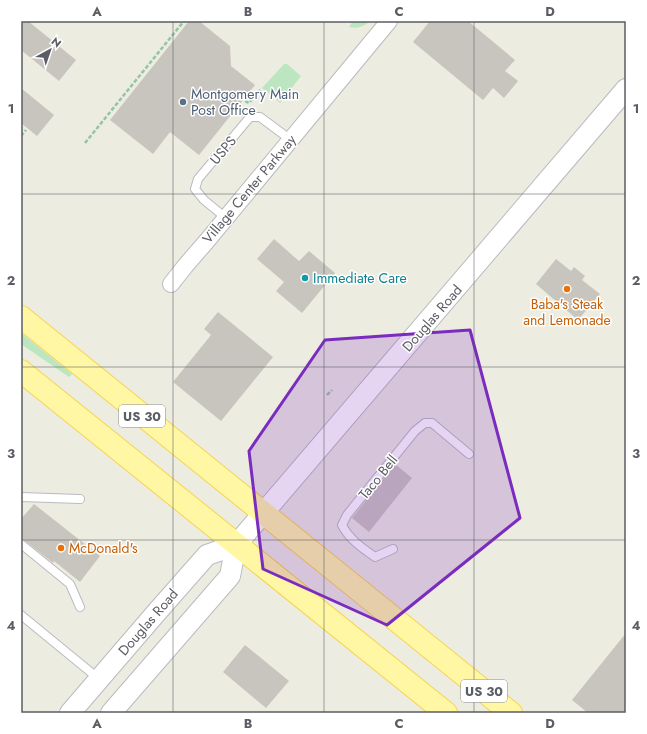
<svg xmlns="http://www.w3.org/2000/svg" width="647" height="734" font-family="Jost,sans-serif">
<rect width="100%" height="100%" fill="#edece1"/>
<!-- green -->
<path fill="#bce6bf" d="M353,21h17c-6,6 -13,8 -21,6z
M284,64h3l14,12 -21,27 -18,-15z
M21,333l51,41 -3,3 -48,-33z"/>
<!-- building -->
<path fill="#c8c5be" d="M21,21h7l48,39 -17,21 -38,-31z
M189,21h10l31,25 1,20 24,19 -56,70 -29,-23 -17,22 -43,-34z
M430,21h38l47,39 -10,11 13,10 -14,17 -11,-10 -10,12 -70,-58z
M21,88l33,27 -17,21 -16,-13z
M274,239l25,22 10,-10 26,22 -33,40 -26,-22 8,-9 -27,-23z
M556,259l15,12 3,-4 6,5 5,4 -3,4 18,14 -22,26 -42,-36z
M218,312l55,45 -52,64 -48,-39 38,-47 -7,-6z
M395,464l17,14 -43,54 -17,-14z
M34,504l66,52 -20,26 -26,-21 -1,2 -29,-23 -3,-1v-20z
M626,633v80h-38l-16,-13z
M245,645l44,36 -23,27 -43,-36z"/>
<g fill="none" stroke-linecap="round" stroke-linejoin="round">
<defs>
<path id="service" d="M226,218l-22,-18 -9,-11 3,-10 52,-62h10l31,23
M21,497l59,2
M21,544l49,40 10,23
M393,549l-18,8c-13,-9 -26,-18 -33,-32l5,-10 68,-84 10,-8h7l37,31
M21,615l78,64"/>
<path id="minor" d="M171,284l15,-19 20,-23 183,-221"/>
<path id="tertiary" d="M70,713l86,-100 51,-58 29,-10 390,-456
M111,713l119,-137 6,-31"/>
<path id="primary" d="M21,317l490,396
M21,371l425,342"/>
</defs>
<!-- service casing -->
<use href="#service" stroke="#b9bbc1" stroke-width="10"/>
<!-- minor casing -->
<use href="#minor" stroke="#b9bbc1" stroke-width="18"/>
<!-- tertiary casing -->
<use href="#tertiary" stroke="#b9bbc1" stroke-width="22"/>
<!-- primary casing -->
<use href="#primary" stroke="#f6d451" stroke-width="24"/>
<!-- path -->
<path stroke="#94c5a5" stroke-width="2.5" stroke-dasharray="4 2" stroke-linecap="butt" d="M245,101l4,2 12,-14
M21,136l5,-6
M85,143l99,-122
M327,395l5,-5"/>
<!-- service -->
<use href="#service" stroke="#fff" stroke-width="8"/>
<!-- minor -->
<use href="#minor" stroke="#fff" stroke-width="16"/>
<!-- tertiary -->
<use href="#tertiary" stroke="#fff" stroke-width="20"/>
<!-- primary -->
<use href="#primary" stroke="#fff7a4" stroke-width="22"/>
</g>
<!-- marked area -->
<path fill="#7b2cbf" fill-opacity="0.2" stroke="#7b2cbf" stroke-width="3" stroke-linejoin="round" d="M470,330l50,188 -133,107 -124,-56 -14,-118 76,-111z"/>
<!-- grid -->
<path fill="none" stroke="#5a5d63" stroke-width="1" stroke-opacity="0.55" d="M173,21v692M324,21v692M474,21v692M21,194h605M21,367h605M21,540h605"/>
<!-- markers -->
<circle fill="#5c6f8a" stroke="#fff" stroke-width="1.5" cx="183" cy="102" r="4"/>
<circle fill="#0f9aa8" stroke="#fff" stroke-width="1.5" cx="305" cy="278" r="4"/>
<g fill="#e8710a" stroke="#fff" stroke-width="1.5">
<circle cx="567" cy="289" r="4"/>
<circle cx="61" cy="548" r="4"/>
</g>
<g text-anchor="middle" stroke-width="3" stroke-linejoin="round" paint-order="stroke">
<!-- shield labels -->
<g fill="#fff" stroke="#8c8e92" stroke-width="1">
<rect x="119" y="405" width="46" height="22" rx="3"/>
<rect x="461" y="680" width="46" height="22" rx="3"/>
</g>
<g font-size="13" font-weight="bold" fill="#5a5d63">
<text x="142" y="421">US 30</text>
<text x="484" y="696">US 30</text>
</g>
<!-- service labels -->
<g font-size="14" fill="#4e5e75" stroke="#fff" text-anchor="start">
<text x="191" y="99">Montgomery Main<tspan x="191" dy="16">Post Office</tspan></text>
</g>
<!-- street labels -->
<g font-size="14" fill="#5a5d63" stroke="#fff">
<text transform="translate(223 150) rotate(-50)" y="5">USPS</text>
<text transform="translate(249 189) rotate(-50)" y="5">Village Center Parkway</text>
<text transform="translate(432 318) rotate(-49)" y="5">Douglas Road</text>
<text transform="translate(378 477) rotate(-51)" y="5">Taco Bell</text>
<text transform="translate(148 622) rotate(-49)" y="5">Douglas Road</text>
</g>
<!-- culture labels -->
<g font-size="14" fill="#0d838f" stroke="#fff" text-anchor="start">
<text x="313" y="283">Immediate Care</text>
</g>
<!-- food labels -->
<g font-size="14" fill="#c56008" stroke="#fff">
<text x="567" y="309">Baba's Steak<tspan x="567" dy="16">and Lemonade</tspan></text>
<text x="69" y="553" text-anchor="start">McDonald's</text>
</g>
</g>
<!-- border -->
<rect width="647" height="734" fill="none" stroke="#ffffff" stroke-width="44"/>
<!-- north arrow -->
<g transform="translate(50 50) rotate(40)" stroke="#ffffff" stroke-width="3" paint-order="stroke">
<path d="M0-3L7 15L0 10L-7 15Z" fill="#5a5d63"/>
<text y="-6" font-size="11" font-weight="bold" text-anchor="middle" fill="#5a5d63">N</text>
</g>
<rect x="22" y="22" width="603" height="690" fill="none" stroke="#5a5d63" stroke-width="1.5"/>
<g font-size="13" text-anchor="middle" font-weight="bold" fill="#5a5d63">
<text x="97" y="16">A</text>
<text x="248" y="16">B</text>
<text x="399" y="16">C</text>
<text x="550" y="16">D</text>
<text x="11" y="113">1</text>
<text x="636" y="113">1</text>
<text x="11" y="285">2</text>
<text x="636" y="285">2</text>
<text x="11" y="458">3</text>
<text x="636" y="458">3</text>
<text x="11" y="630">4</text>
<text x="636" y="630">4</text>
<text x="97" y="728">A</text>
<text x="248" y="728">B</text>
<text x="399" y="728">C</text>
<text x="550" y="728">D</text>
</g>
</svg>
